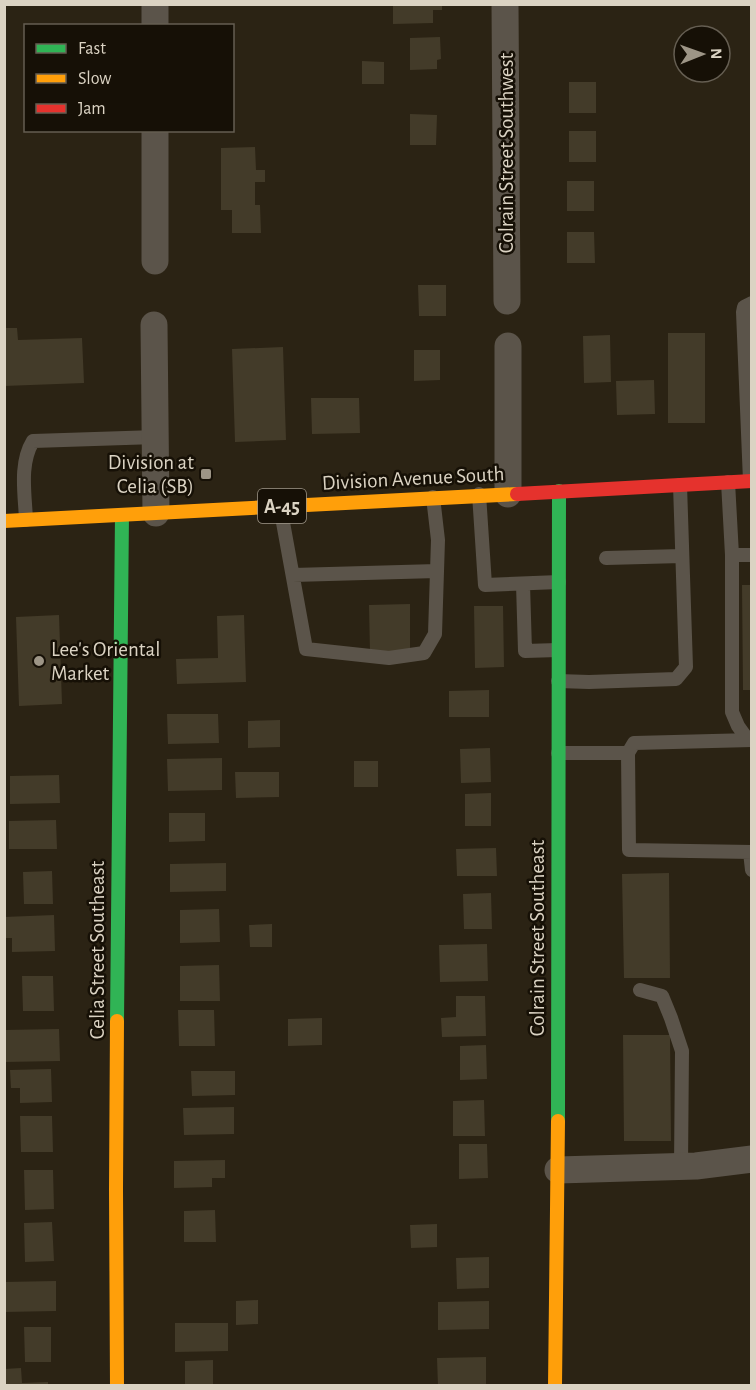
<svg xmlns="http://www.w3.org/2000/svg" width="756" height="1390" font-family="'Alegreya Sans',sans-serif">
<rect width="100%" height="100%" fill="#2b2314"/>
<!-- building -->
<path fill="#433b29" d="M393,4h49v6h-9v13l-40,1z
M440,37l1,22 -4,1v9l-27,1v-32z
M362,61l22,1v22h-22z
M569,82h27v31h-27z
M410,114l27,1 -1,30h-26z
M569,131h27v31h-27z
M255,147l1,23h9v12h-10v23h5l1,28h-29v-23h-11v-62z
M567,181h27v30h-27z
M567,232h27l1,31h-28z
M418,285h28v31h-27z
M4,328h13l1,12 64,-2 2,45 -80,3z
M668,333h37v90h-37z
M610,335l1,47 -27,1 -1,-47z
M283,347l3,93 -51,2 -3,-93z
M414,350h26v30l-26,1z
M654,380l1,34 -38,1 -1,-34z
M311,398h48l1,35 -48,1z
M742,585h10v105h-9z
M410,604v47l-40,1 -1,-47z
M474,606h29l1,61 -29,1z
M59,615l3,89 -43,2 -3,-89z
M244,615l2,67 -69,2 -1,-25 42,-1 -1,-42z
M489,690v27h-40v-26z
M167,714h51l1,29 -51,1z
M280,720v27l-32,1v-27z
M490,748l1,34 -30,1 -1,-34z
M222,758v32l-54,1 -1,-32z
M354,761h24v26h-24z
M235,772h44v25l-43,1z
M59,775l1,28 -50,1v-28z
M491,793v33h-26v-32z
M169,813h36v28l-36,1z
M56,820l1,29h-48v-28z
M496,848l1,28h-40l-1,-27z
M226,863v28l-56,1v-28z
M52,871l1,33h-29l-1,-32z
M669,873l1,105h-46l-2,-104z
M491,893l1,36h-28l-1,-35z
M219,909l1,33 -40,1v-33z
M54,915l1,36 -43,1v-14h-8v-21z
M272,924v23h-22l-1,-22z
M487,944l1,37 -48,1 -1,-37z
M219,965l1,36h-40v-35z
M22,976h31l1,35h-31z
M456,996h29l1,40 -44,1 -1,-19 15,-1z
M178,1010h36l1,36h-36z
M322,1018v27l-34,1v-27z
M59,1029l1,32 -56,1v-32z
M623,1035h47l1,106h-47z
M486,1045l1,34 -27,1v-34z
M51,1069l1,33 -32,1v-15h-9l-1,-18z
M191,1071h44v24l-43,1z
M484,1100l1,36h-32v-35z
M234,1107v27l-50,1 -1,-27z
M20,1116h32l1,36h-32z
M459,1144h28l1,34 -29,1z
M225,1160v18h-13v9l-38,1v-27z
M24,1170h29l1,39 -29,1z
M215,1210l1,32h-32v-31z
M52,1222l2,39 -29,1 -1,-39z
M437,1224v23l-26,1 -1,-23z
M489,1257v31l-32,1 -1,-31z
M56,1281v30l-52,1v-30z
M258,1300v24l-22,1v-24z
M489,1301v28l-51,1v-28z
M175,1323h53v28l-53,1z
M24,1327h27v35h-26z
M486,1357v29h-48l-1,-28z
M213,1360v26h-28v-25z
M21,1368l1,15 26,-1v4h-44v-17z"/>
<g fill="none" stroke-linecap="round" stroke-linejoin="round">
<!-- lane -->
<path stroke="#5b544a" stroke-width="14" d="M750,481l-7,-169 1,-5 8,-4
M728,482l4,73h20
M479,494l6,91 74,-3
M280,506l26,143 83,9 35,-5 11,-19 3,-94 -5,-43
M26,520c-1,-26 -7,-56 7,-79l123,-4
M732,555v157l6,14 10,14
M606,558l76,-2
M293,575l144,-4
M523,584l2,67 33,-1
M558,681l31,1 87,-3 10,-12 -6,-182
M558,753h70l6,-10 118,-3
M628,753l1,97 123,2
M750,852l2,18
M640,990l22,6 9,22 11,33 -1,115"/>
<!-- street -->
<path stroke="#5b544a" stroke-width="27" d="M155,4v22
M505,4l2,297
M155,130v131
M154,325l2,188
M508,494v-148
M558,1170l138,-4 56,-7"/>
<!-- fast -->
<path stroke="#30b455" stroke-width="14" d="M117,1021l5,-506
M558,1121l1,-630"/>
<!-- slow -->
<path stroke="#ff9f0a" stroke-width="14" d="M4,521l513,-27
M117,1386l-1,-197 1,-168
M555,1386l3,-265"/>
<!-- jam -->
<path stroke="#e5322d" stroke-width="14" d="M517,494l235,-13"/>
</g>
<!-- markers -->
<g fill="#9d9586" stroke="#161006" stroke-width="2">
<rect x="200" y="468" width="12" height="12" rx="3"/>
<circle cx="39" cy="661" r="6"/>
</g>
<g text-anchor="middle" stroke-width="5" stroke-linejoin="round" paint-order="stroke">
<!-- shield labels -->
<rect fill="#161006" stroke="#a0988a" stroke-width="1.5" x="258" y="489" width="48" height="34" rx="4.5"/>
<g font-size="20" font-weight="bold" fill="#dbd3c3">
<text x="282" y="513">A-45</text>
</g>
<!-- street labels -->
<g font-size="21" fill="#dbd3c3" stroke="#161006">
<text transform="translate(506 153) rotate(-90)" y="7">Colrain Street Southwest</text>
<text transform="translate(413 478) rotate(-3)" y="7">Division Avenue South</text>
<text transform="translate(537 938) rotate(-90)" y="7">Colrain Street Southeast</text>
<text transform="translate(97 950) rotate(-90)" y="7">Celia Street Southeast</text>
</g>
<!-- poi labels -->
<g font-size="21" fill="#dbd3c3" stroke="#161006" text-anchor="end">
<text x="194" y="469">Division at<tspan x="194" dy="24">Celia (SB)</tspan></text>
<text x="51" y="656" text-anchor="start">Lee's Oriental<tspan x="51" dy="24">Market</tspan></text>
</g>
</g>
<!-- border -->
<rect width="756" height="1390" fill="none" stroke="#dbd3c3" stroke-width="12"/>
<!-- legend -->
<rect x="24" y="24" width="210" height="108" fill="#161006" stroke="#655e52" stroke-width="1.5"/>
<rect x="36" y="44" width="30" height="9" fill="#30b455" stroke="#655e52" stroke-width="1.5"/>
<text x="78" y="54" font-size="18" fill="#dbd3c3">Fast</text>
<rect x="36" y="74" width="30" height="9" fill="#ff9f0a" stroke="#655e52" stroke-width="1.5"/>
<text x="78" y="84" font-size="18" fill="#dbd3c3">Slow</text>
<rect x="36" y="104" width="30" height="9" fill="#e5322d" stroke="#655e52" stroke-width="1.5"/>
<text x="78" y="114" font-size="18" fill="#dbd3c3">Jam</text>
<!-- north arrow -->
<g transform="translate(702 54) rotate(89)"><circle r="28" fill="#161006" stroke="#655e52" stroke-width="1.5"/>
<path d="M0-4.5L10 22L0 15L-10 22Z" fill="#9d9586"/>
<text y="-9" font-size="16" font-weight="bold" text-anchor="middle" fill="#dbd3c3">N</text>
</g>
</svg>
